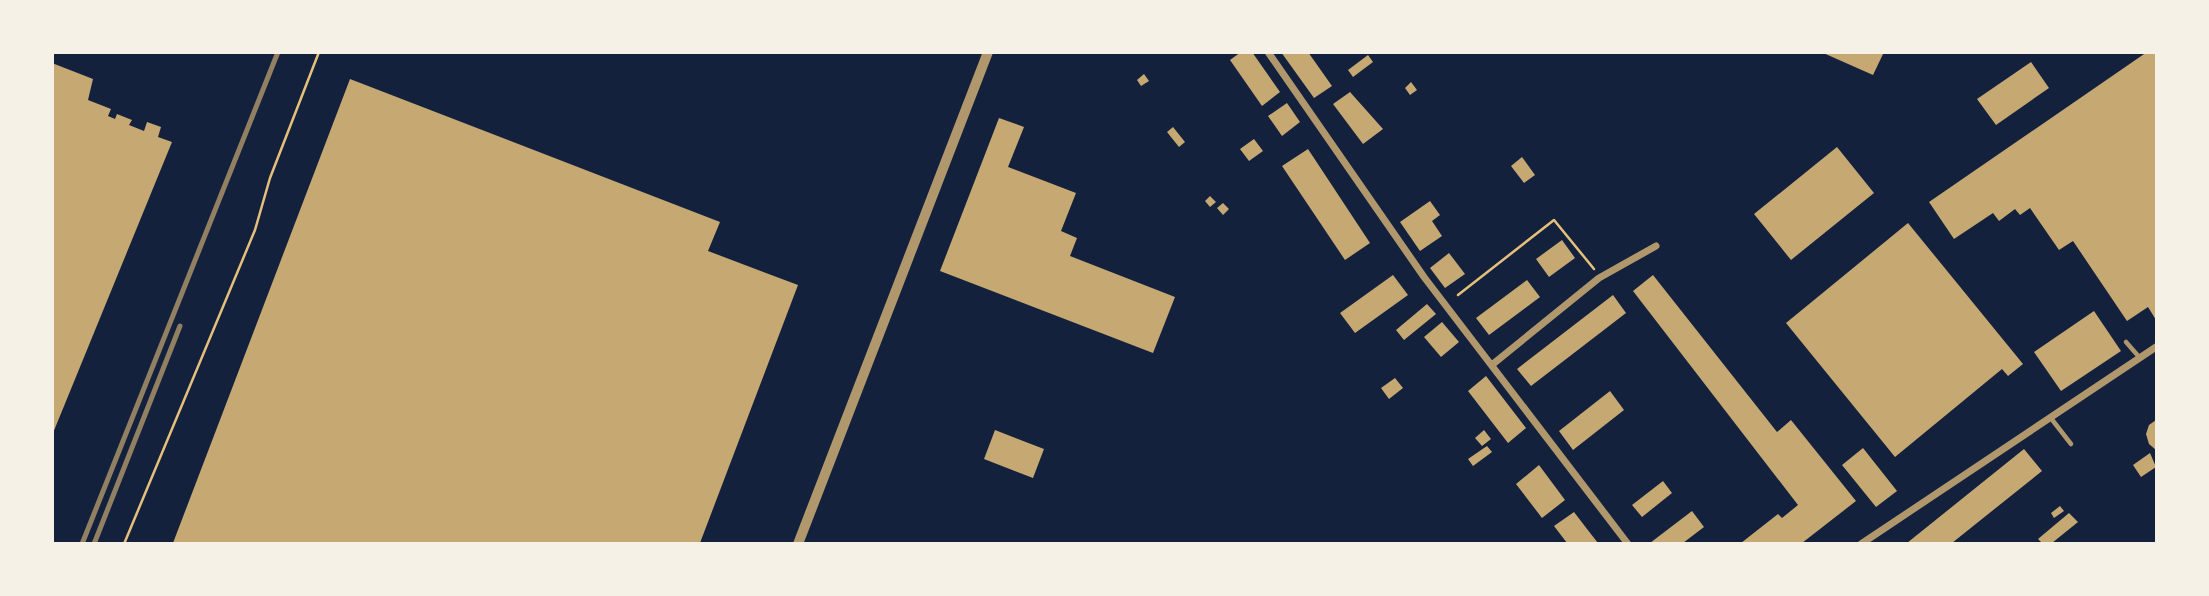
<svg xmlns="http://www.w3.org/2000/svg" width="2209" height="596" font-family="Ubuntu,sans-serif">
<rect width="100%" height="100%" fill="#14213d"/>
<!-- building -->
<path fill="#c6a872" d="M1241,52h11l28,40 -18,14 -32,-46z
M1281,52h27l24,34 -18,12z
M1821,52h63l-11,23z
M2147,52h9v268l-8,-13 -21,14 -54,-80 -14,9 -29,-42 -10,7 -5,-6 -16,12 -6,-8 -39,26 -25,-37z
M1368,55l5,7 -20,15 -5,-7z
M2031,62l18,26 -53,37 -19,-26z
M52,63l41,16 -5,21 23,9 -3,7 7,3 2,-5 15,6 -3,5 15,6 3,-9 14,5 -3,10 14,5 -119,291z
M1144,74l5,7 -8,5 -4,-6z
M350,79l370,143 -12,29 90,34 -98,258h-527z
M1411,82l6,8 -7,5 -5,-7z
M1350,92l33,37 -20,15 -30,-40z
M1287,103l13,19 -18,14 -14,-20z
M999,118l25,9 -16,40 68,26 -15,38 16,7 -7,18 105,41 -22,56 -213,-82z
M1173,127l12,15 -6,5 -12,-15z
M1254,139l9,12 -14,10 -9,-12z
M1837,147l37,46 -83,67 -37,-46z
M1308,149l62,94 -25,17 -63,-94z
M1522,157l13,18 -11,8 -13,-17z
M1210,196l6,6 -6,5 -5,-6z
M1430,201l10,14 -8,6 10,15 -22,15 -20,-29z
M1223,203l6,6 -6,6 -6,-7z
M1908,223l115,141 -15,12 -6,-7 -107,88 -109,-134z
M1562,240l13,18 -26,19 -13,-18z
M1449,253l16,21 -20,14 -15,-20z
M1393,275l15,20 -53,38 -15,-20z
M1653,275l124,157 14,-12 65,81 -54,42h-61l37,-29 4,4 16,-13 -165,-214z
M1527,280l13,17 -51,38 -13,-17z
M1613,295l13,18 -95,73 -14,-17z
M1427,304l9,10 -32,26 -8,-10z
M2094,311l27,40 -60,40 -27,-39z
M1442,322l17,20 -18,15 -17,-20z
M1486,376l40,52 -18,15 -40,-52z
M1395,378l8,10 -14,11 -8,-11z
M1610,391l14,19 -51,40 -14,-19z
M2156,420v30l-7,-6 -3,-10 3,-9z
M995,430l49,19 -11,29 -49,-19z
M1484,430l7,9 -9,7 -7,-8z
M1487,446l5,6 -19,14 -5,-7z
M1863,448l34,43 -21,16 -34,-42z
M2024,449l18,22 -90,72h-45z
M2150,453l6,14 -15,10 -8,-12z
M1539,465l26,35 -23,18 -26,-34z
M1663,481l9,12 -30,24 -10,-12z
M2060,506l4,5 -10,7 -3,-5z
M1692,511l12,16 -21,16h-33z
M1574,512l13,17 11,14h-31l-13,-17z
M2069,513l9,9 -26,21h-10l-4,-4z"/>
<g fill="none" stroke-linecap="round" stroke-linejoin="round">
<!-- path -->
<path stroke="#e5c07b" stroke-width="2.5" d="M1458,295l96,-75 40,49
M124,544l131,-314 15,-52 49,-126"/>
<!-- service -->
<path stroke="#b1986c" stroke-width="4.5" d="M2126,342l14,16
M2050,417l21,27"/>
<!-- minor -->
<path stroke="#b1986c" stroke-width="7" d="M1268,52l156,225 204,267
M1493,364l106,-86 57,-32
M1861,544l295,-197"/>
<!-- tertiary -->
<path stroke="#b1986c" stroke-width="10" d="M798,544l190,-492"/>
<!-- rail -->
<path stroke="#918062" stroke-width="5" d="M82,544l196,-492
M94,544l86,-218"/>
</g>
<!-- border -->
<rect width="2209" height="596" fill="none" stroke="#f6f1e7" stroke-width="108"/>
</svg>
